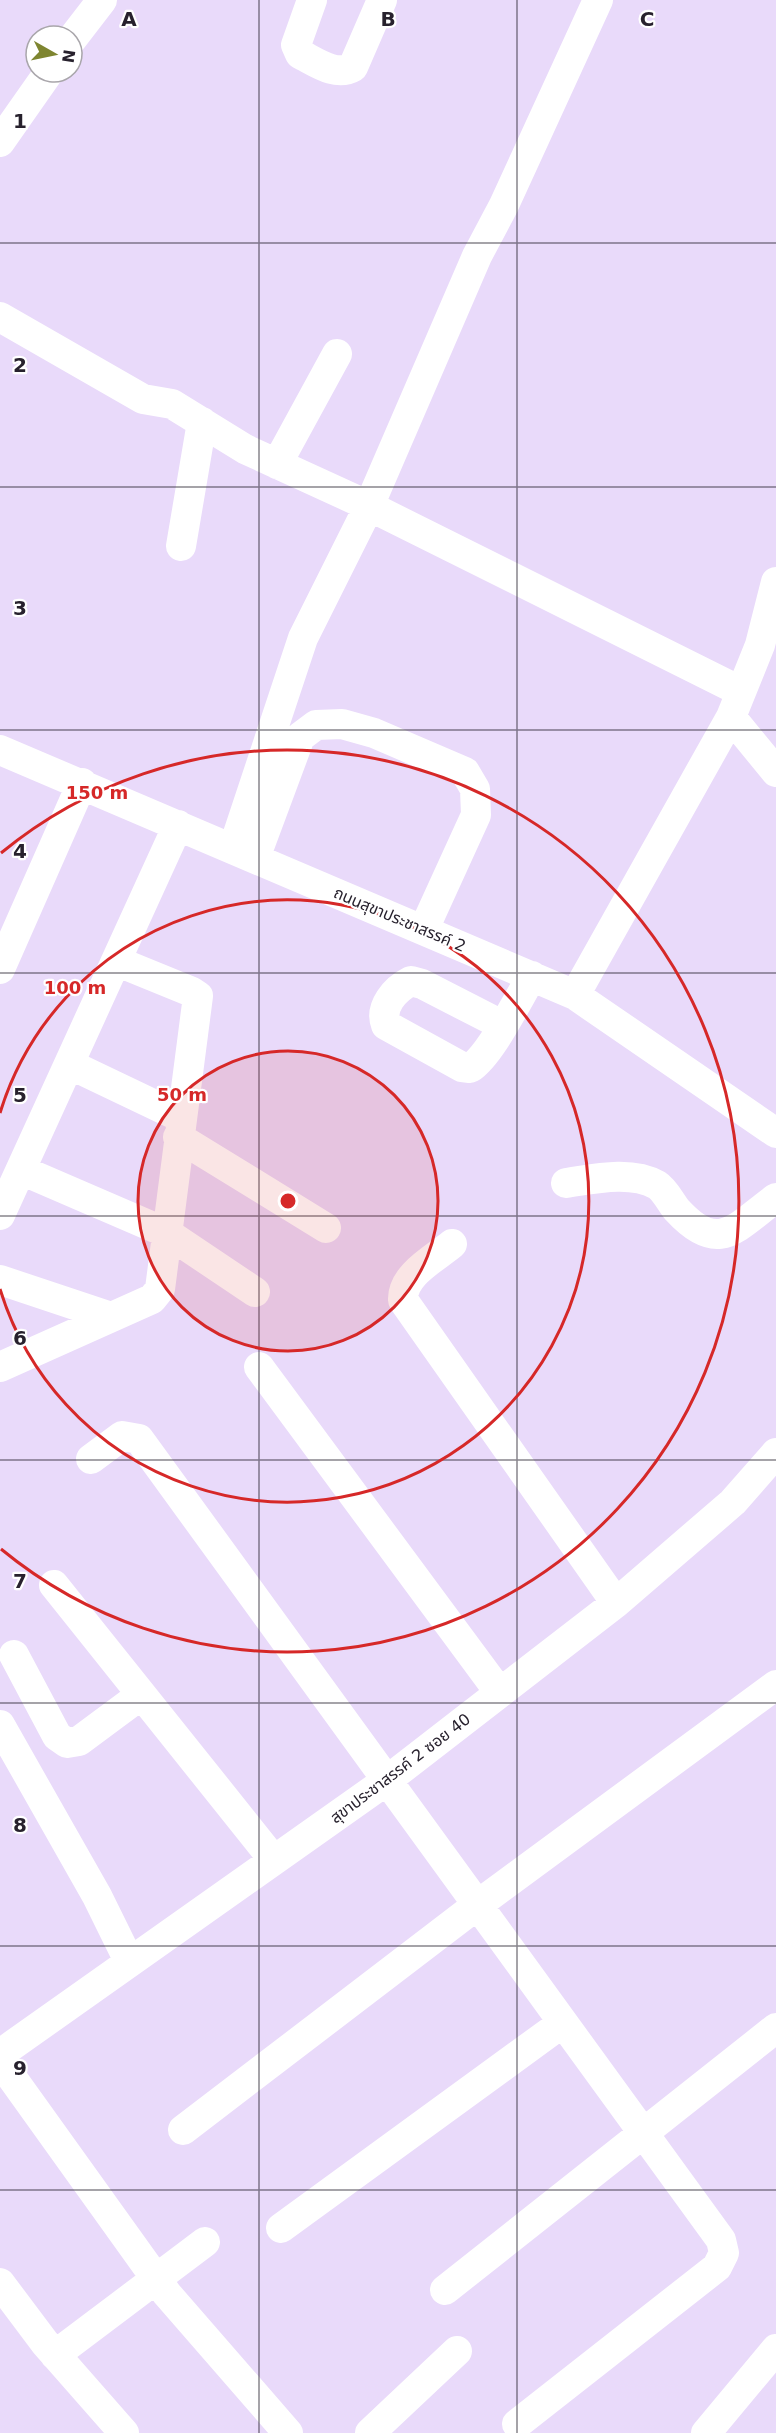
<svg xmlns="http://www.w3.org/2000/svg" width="776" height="2433" font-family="'DejaVu Sans','Noto Sans Thai',sans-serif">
<rect width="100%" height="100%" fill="#e9dafa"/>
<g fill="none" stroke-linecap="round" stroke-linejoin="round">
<!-- minor -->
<path stroke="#fff" stroke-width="30" d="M312,0l-16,45 4,9c16,8 36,23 53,13l29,-67
M72,39l30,-39
M0,142l49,-70
M0,317l143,82 29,5 73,45 124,57 371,185
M277,464l60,-110
M181,546l21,-124
M731,717l45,55
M0,750l575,245 201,138
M233,849l70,-211 66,-132 108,-250 27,-51 94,-205
M255,858l45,-121 16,-12 26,-1 32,9 91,39 10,17 1,26 -52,114
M0,969l82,-186
M575,995l156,-278 29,-72 16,-63
M502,1025l-80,-41 -11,-3c-16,8 -32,26 -25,44l76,42 8,1c20,-12 48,-69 62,-92
M69,1064l111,53
M178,1137l148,91
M21,1170l146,63 88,59
M566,1183c27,-4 65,-13 91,2 8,5 14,18 20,25 42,46 59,17 99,-12
M0,1215l178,-390
M452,1244c-18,15 -50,31 -49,56l213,303
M0,1280l111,37
M0,1367l152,-68 8,-10 38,-293 -6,-4 -76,-31
M259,1367l241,326
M91,1459l31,-23 17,3 582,801 3,13 -7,14 -200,157
M54,1585l219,274
M14,1655l43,81 10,7 12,-2 62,-46
M0,1725l97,171 32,65
M0,2054l386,-273 230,-178 117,-101 43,-49
M0,2061l167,233 121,139
M183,2130l293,-224 300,-221
M281,2228l280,-204
M0,2283l45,60 79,90
M445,2290l331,-262
M55,2355l150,-113
M370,2433l87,-82
M706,2433l70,-84"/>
</g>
<!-- grid -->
<path fill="none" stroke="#27212d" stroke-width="1.5" stroke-opacity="0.55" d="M259,0v2433M517,0v2433M0,243h776M0,487h776M0,730h776M0,973h776M0,1216h776M0,1460h776M0,1703h776M0,1946h776M0,2190h776"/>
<!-- distance rings -->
<circle cx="288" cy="1201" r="150" fill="#d62828" fill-opacity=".12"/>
<g fill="none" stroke="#d62828" stroke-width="3">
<circle cx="288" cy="1201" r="150"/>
<path d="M0 1113A301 301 0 1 1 0 1289"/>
<path d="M1 853A451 451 0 1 1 1 1549"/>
</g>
<g text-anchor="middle" stroke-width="4.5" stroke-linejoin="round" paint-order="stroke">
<!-- street labels -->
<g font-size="16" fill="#27212d" stroke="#fff">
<text transform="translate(400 919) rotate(23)" y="6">ถนนสุขาประชาสรรค์ 2</text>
<text transform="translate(400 1768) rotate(-37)" y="6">สุขาประชาสรรค์ 2 ซอย 40</text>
</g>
</g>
<g font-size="20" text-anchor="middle" font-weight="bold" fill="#27212d" stroke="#fff" stroke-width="4.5" stroke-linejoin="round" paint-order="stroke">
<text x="129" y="26">A</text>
<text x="388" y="26">B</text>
<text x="647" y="26">C</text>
<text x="20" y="128">1</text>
<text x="20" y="372">2</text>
<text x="20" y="615">3</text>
<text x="20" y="858">4</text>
<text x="20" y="1102">5</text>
<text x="20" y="1345">6</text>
<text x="20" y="1588">7</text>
<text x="20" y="1832">8</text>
<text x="20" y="2075">9</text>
</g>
<circle cx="288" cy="1201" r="9" fill="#d62828" stroke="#fff" stroke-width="3"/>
<g font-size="18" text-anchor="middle" font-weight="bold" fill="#d62828" stroke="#fff" stroke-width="4.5" stroke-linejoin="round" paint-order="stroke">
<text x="97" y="799">150 m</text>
<text x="75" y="994">100 m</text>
<text x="182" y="1101">50 m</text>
</g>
<!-- north arrow -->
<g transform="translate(54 54) rotate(99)"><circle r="28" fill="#ffffff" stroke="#a9a6ab" stroke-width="1.5"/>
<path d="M0-4.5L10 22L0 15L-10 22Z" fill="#7e8530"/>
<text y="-9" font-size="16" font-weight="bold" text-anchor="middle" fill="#27212d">N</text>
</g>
</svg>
